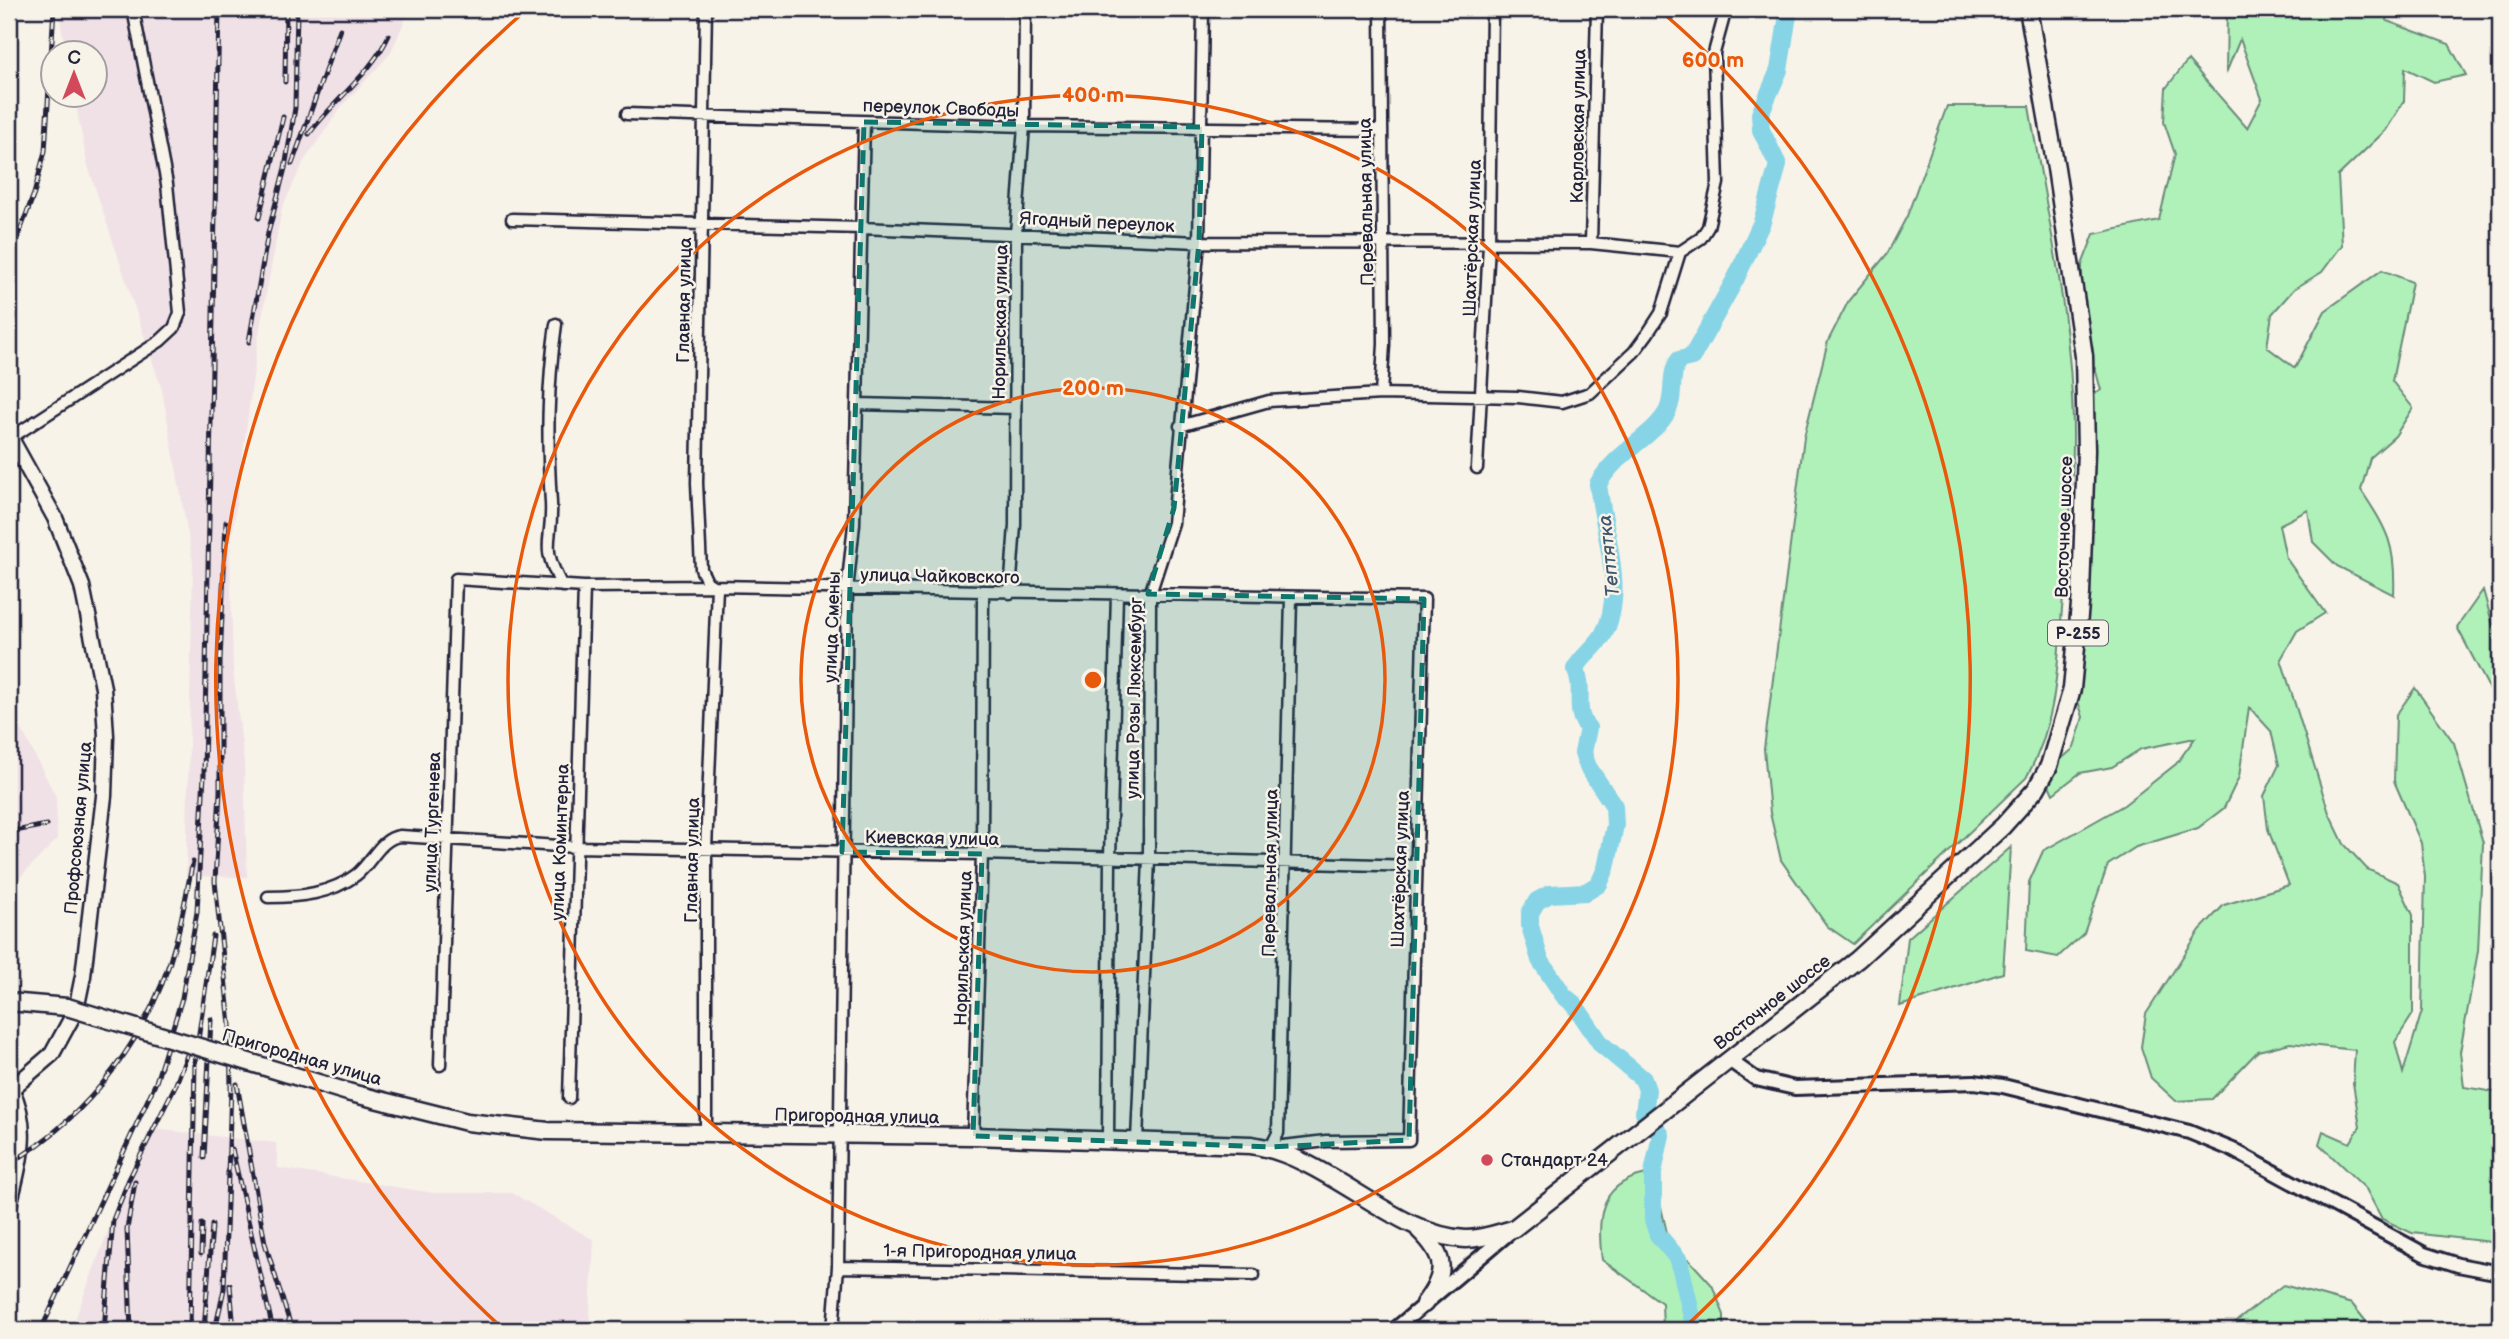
<svg xmlns="http://www.w3.org/2000/svg" width="2509" height="1339" font-family="'Balsamiq Sans',sans-serif">
<rect width="100%" height="100%" fill="#f7f3e8"/>
<filter id="ink" filterUnits="userSpaceOnUse"><feTurbulence type="fractalNoise" baseFrequency=".0143" numOctaves="2"/><feDisplacementMap in="SourceGraphic" scale="14" xChannelSelector="R" yChannelSelector="G"/><feConvolveMatrix kernelMatrix="1 2 1 2 8 2 1 2 1" color-interpolation-filters="sRGB"/></filter>
<g filter="url(#ink)">
<!-- built -->
<path fill="#f0e1e6" d="M58,9h352l-20,45 -49,53 -37,54 -22,47 -24,131 -28,214 3,117 11,93 3,114 -61,-1 7,-313 -31,-173 -75,-227 -13,-68 20,-1v-42h-28z
M9,710l5,4 42,83 1,42 -48,50z
M153,1129l123,14 2,25 155,25h79l82,47 -5,88 -518,2 38,-102z"/>
<!-- green -->
<path fill="#b0f1b9" stroke="#698a7a" stroke-width="2" d="M2227,9h160v12l62,23 17,31 -32,7 -29,-14 -1,33 -18,29 -48,46 4,69 -20,27 -28,17 -22,25 -5,33 28,21 30,-57 57,-41 30,12 -20,99 21,27 -18,28 -25,22 -9,32c27,41 35,55 33,105l-57,-29 -24,-24 -5,-32 -29,15 7,33 39,55 -28,18 -16,28 48,154 15,31 23,25 31,14 15,32v99l-18,28 8,31 19,-62 3,-134 -4,-34 -27,-62 2,-66 19,-27 39,55 29,100 -5,108 -18,101 4,35 36,6v150l-88,-10 -30,-14 -16,-30 -47,-45 4,-13 27,12 10,-16 -7,-44 2,-33 -65,-7 -32,8 -46,48 -36,2 -25,-23 -10,-31 5,-33 54,-84 24,-25 65,-20 -21,-56 -4,-33 15,-31 -8,-34 -22,-24 -10,70 -15,31 -26,20 -62,19 -28,18 -24,68 -26,24 -32,-6 3,-69 14,-31 81,-46 52,-41 19,-26 -54,11 -29,18 -32,6 -27,21 -9,-20 30,-26 9,-31 -12,-38 13,-131 9,-47 -14,-53 5,-49 17,-9 -6,-22 -13,-3v-100l12,-31 65,-14 16,-66 -11,-32 2,-34 22,-28 59,68 15,-29 -22,-60 -14,34z
M1947,106h82c16,96 38,193 43,290 4,70 -4,143 -10,213 -5,61 -5,115 -36,169l-173,166 -26,-18 -46,-66 -11,-47 -6,-64 40,-312 24,-96 21,-41 38,-46 20,-38z
M2483,590l17,61v58l-43,-82z
M2011,847l-8,126 -103,33 8,-68z
M1653,1173l15,64 44,48 12,30v15h-61l-1,-27 -60,-43c-6,-46 -2,-80 51,-87z
M2283,1285l69,19 21,26h-148z"/>
<g fill="none" stroke-linecap="round" stroke-linejoin="round">
<!-- river -->
<path stroke="#87d4e6" stroke-width="18" d="M1695,1330l-16,-70 -21,-25 -5,-15v-47l8,-38 -17,-22 3,-23 -4,-11 -42,-35 -27,-40 -10,-8 -24,-36 -10,-34v-13l7,-12 13,-7 36,-2 13,-8 7,-16 9,-43 -1,-19 -26,-39 -5,-14 5,-25c-16,-17 -2,-39 -13,-59 7,-13 20,-21 28,-34 24,-42 0,-106 -5,-151 18,-32 55,-47 69,-72 9,-17 1,-36 12,-52l13,-3 44,-79 26,-56 16,-57 -17,-35 -1,-16 19,-44 10,-61"/>
<defs>
<path id="minor" d="M494,9h11
M706,9l-9,474 4,86 6,13 6,4
M1381,9l3,335 -3,50
M627,114l397,12 357,4
M864,122l-10,402 -7,67 -9,676 416,8
M512,219l349,9 338,14 392,1 89,9
M1591,243l6,-234
M556,324c-9,64 -9,115 -5,179 2,41 -12,40 11,83
M858,404l157,4
M1180,426l89,-25 112,-7 137,3 44,5 28,-9 44,-41 14,-19 13,-20 19,-61 21,-14 7,-11 10,-44 -4,-130 12,-44
M9,439l151,-98 14,-13 6,-15 -13,-129 -34,-175
M1477,468l12,-224 3,-235
M1010,593l5,-68 1,-291 8,-108 1,-117
M268,897c31,0 63,-3 88,-22 15,-11 24,-37 44,-39l175,11 407,7 433,12
M440,1065l16,-486 128,8 129,-1 711,13 -15,541 -83,1 -51,6
M569,1098l15,-511
M706,1133v-284l11,-262
M973,1136l9,-282 1,-261
M1108,1139l2,-281 7,-264
M1137,1140l12,-281 1,-265 23,-71 26,-281 4,-233
M1271,1147l7,-14 13,-535
M9,1213c11,-44 25,-83 4,-125
M833,1330l5,-63"/>
<path id="tertiary" d="M1729,1060l27,19 39,9 179,-6 29,4 186,46 44,18 191,104 34,11 42,8
M1394,1330l116,-98"/>
<path id="secondary" d="M9,435l46,83 27,68 21,102 3,48 -2,60 -21,180 -7,34 -24,44 -43,37"/>
<path id="trunk" d="M9,1002l58,5
M351,1093l116,29 81,9 425,5 278,9c77,11 145,92 215,94 16,0 32,-6 47,-10l345,-270 145,-133 33,-37 13,-23 23,-77 9,-95 5,-143 -2,-95 -28,-188 -28,-159
M1419,1230c28,27 28,44 5,74"/>
</defs>
<!-- minor casing -->
<use href="#minor" stroke="#22223b" stroke-width="15"/>
<!-- tertiary casing -->
<use href="#tertiary" stroke="#22223b" stroke-width="18"/>
<!-- secondary casing -->
<use href="#secondary" stroke="#22223b" stroke-width="19"/>
<!-- trunk casing -->
<use href="#trunk" stroke="#22223b" stroke-width="21"/>
<!-- minor -->
<use href="#minor" stroke="#f7f3e8" stroke-width="10"/>
<!-- tertiary -->
<use href="#tertiary" stroke="#f7f3e8" stroke-width="12"/>
<!-- secondary -->
<use href="#secondary" stroke="#f7f3e8" stroke-width="14"/>
<!-- trunk -->
<use href="#trunk" stroke="#f7f3e8" stroke-width="16"/>
<defs>
<path id="rail" d="M285,82l1,-73
M309,134c25,-34 63,-61 80,-99
M292,164l48,-135
M259,218l24,-101
M9,260l25,-66 11,-43 9,-142
M249,342l19,-109 17,-65 10,-60 2,-99
M9,832l38,-7
M237,1084l28,159 27,87
M232,1149l41,181
M204,1158l7,-139
M9,1164c81,-48 143,-131 167,-223 7,-26 11,-53 17,-79
M201,1254l1,-30
M230,1285l4,45
M41,1330l115,-248 26,-84 15,-86 7,-138 15,-765
M104,1330l9,-110 16,-41 47,-95 16,-42
M131,1330l-4,-101 8,-47
M190,1330l5,-269 18,-125
M204,1330l8,-105
M215,1330l9,-41 7,-201 -1,-63 -15,-144 5,-89v-130l6,-140"/>
</defs>
<!-- rail casing -->
<use href="#rail" stroke="#22223b" stroke-width="5"/>
<!-- rail -->
<use href="#rail" stroke="#f7f3e8" stroke-width="2.5" stroke-dasharray="8" stroke-linecap="butt"/>
<defs>
<path id="trunk-bridge" d="M67,1007l284,86"/>
</defs>
<!-- trunk-bridge casing -->
<use href="#trunk-bridge" stroke="#22223b" stroke-width="21" stroke-linecap="butt"/>
<!-- trunk-bridge -->
<use href="#trunk-bridge" stroke="#f7f3e8" stroke-width="16"/>
</g>
</g>
<!-- marked area -->
<path fill="#0f766e" fill-opacity="0.2" stroke="#0f766e" stroke-width="5" stroke-dasharray="14 9" stroke-linejoin="round" d="M864,122l338,5 -3,115 -25,266 -26,86 276,5 -15,541 -138,7 -298,-11 9,-282 -140,-2z"/>
<!-- distance rings -->
<g fill="none" stroke="#e8590c" stroke-width="3.5">
<circle cx="1093" cy="680" r="292"/>
<circle cx="1093" cy="680" r="585"/>
<path d="M501 1327A877 877 0 0 1 523 13M1663 13A877 877 0 0 1 1685 1327"/>
</g>
<!-- markers -->
<circle fill="#d1495b" stroke="#f7f3e8" stroke-width="2.5" cx="1487" cy="1160" r="7"/>
<g text-anchor="middle" stroke-width="5" stroke-linejoin="round" paint-order="stroke">
<!-- shield labels -->
<rect fill="#f7f3e8" stroke="#62616f" stroke-width="2" x="2048" y="620.5" width="60" height="25" rx="5"/>
<g font-size="16" font-weight="bold" fill="#22223b">
<text x="2078" y="639">Р-255</text>
</g>
<!-- street labels -->
<g font-size="18" fill="#22223b" stroke="#f7f3e8">
<text transform="translate(941 108) rotate(2)" y="6">переулок Свободы</text>
<text transform="translate(1578 126) rotate(-89)" y="6">Карловская улица</text>
<text transform="translate(1366 202) rotate(-91)" y="6">Перевальная улица</text>
<text transform="translate(1097 222) rotate(3)" y="6">Ягодный переулок</text>
<text transform="translate(1472 238) rotate(-88)" y="6">Шахтёрская улица</text>
<text transform="translate(684 300) rotate(-89)" y="6">Главная улица</text>
<text transform="translate(1000 322) rotate(-89)" y="6">Норильская улица</text>
<text transform="translate(2064 527) rotate(-88)" y="6">Восточное шоссе</text>
<text transform="translate(940 576) rotate(1)" y="6">улица Чайковского</text>
<text transform="translate(832 627) rotate(-88)" y="6">улица Смены</text>
<text transform="translate(1134 698) rotate(-89)" y="6">улица Розы Люксембург</text>
<text transform="translate(432 822) rotate(-88)" y="6">улица Тургенева</text>
<text transform="translate(78 828) rotate(-85)" y="6">Профсоюзная улица</text>
<text transform="translate(932 838) rotate(1)" y="6">Киевская улица</text>
<text transform="translate(560 842) rotate(-88)" y="6">улица Коминтерна</text>
<text transform="translate(692 860) rotate(-89)" y="6">Главная улица</text>
<text transform="translate(1400 869) rotate(-88)" y="6">Шахтёрская улица</text>
<text transform="translate(1270 873) rotate(-89)" y="6">Перевальная улица</text>
<text transform="translate(963 948) rotate(-88)" y="6">Норильская улица</text>
<text transform="translate(1772 1002) rotate(-38)" y="6">Восточное шоссе</text>
<text transform="translate(302 1057) rotate(16)" y="6">Пригородная улица</text>
<text transform="translate(857 1116) rotate(1)" y="6">Пригородная улица</text>
<text transform="translate(980 1252) rotate(1)" y="6">1-я Пригородная улица</text>
</g>
<!-- poi labels -->
<g font-size="18" fill="#22223b" stroke="#f7f3e8" text-anchor="start">
<text x="1501" y="1166">Стандарт 24</text>
</g>
<!-- water labels -->
<g font-size="19" font-style="italic" fill="#40576e" stroke="#f7f3e8">
<text transform="translate(1608 556) rotate(-96)" y="7">Тептятка</text>
</g>
</g>
<circle cx="1093" cy="680" r="10" fill="#e8590c" stroke="#f7f3e8" stroke-width="3.5"/>
<g font-size="21" text-anchor="middle" font-weight="bold" fill="#e8590c" stroke="#f7f3e8" stroke-width="5" stroke-linejoin="round" paint-order="stroke">
<text x="1713" y="67">600 m</text>
<text x="1093" y="102">400 m</text>
<text x="1093" y="395">200 m</text>
</g>
<!-- margin -->
<rect width="2509" height="1339" fill="none" stroke="#f7f3e8" stroke-width="35"/>
<rect x="18" y="18" width="2474" height="1304" fill="none" stroke="#22223b" stroke-width="2.5" filter="url(#ink)"/>
<!-- north arrow -->
<g transform="translate(74 74)"><circle r="33" fill="#f7f3e8" stroke="#a29fa3" stroke-width="2"/>
<path d="M0-5L12 26L0 18L-12 26Z" fill="#d1495b"/>
<text y="-10" font-size="19" font-weight="bold" text-anchor="middle" fill="#22223b">С</text>
</g>
</svg>
